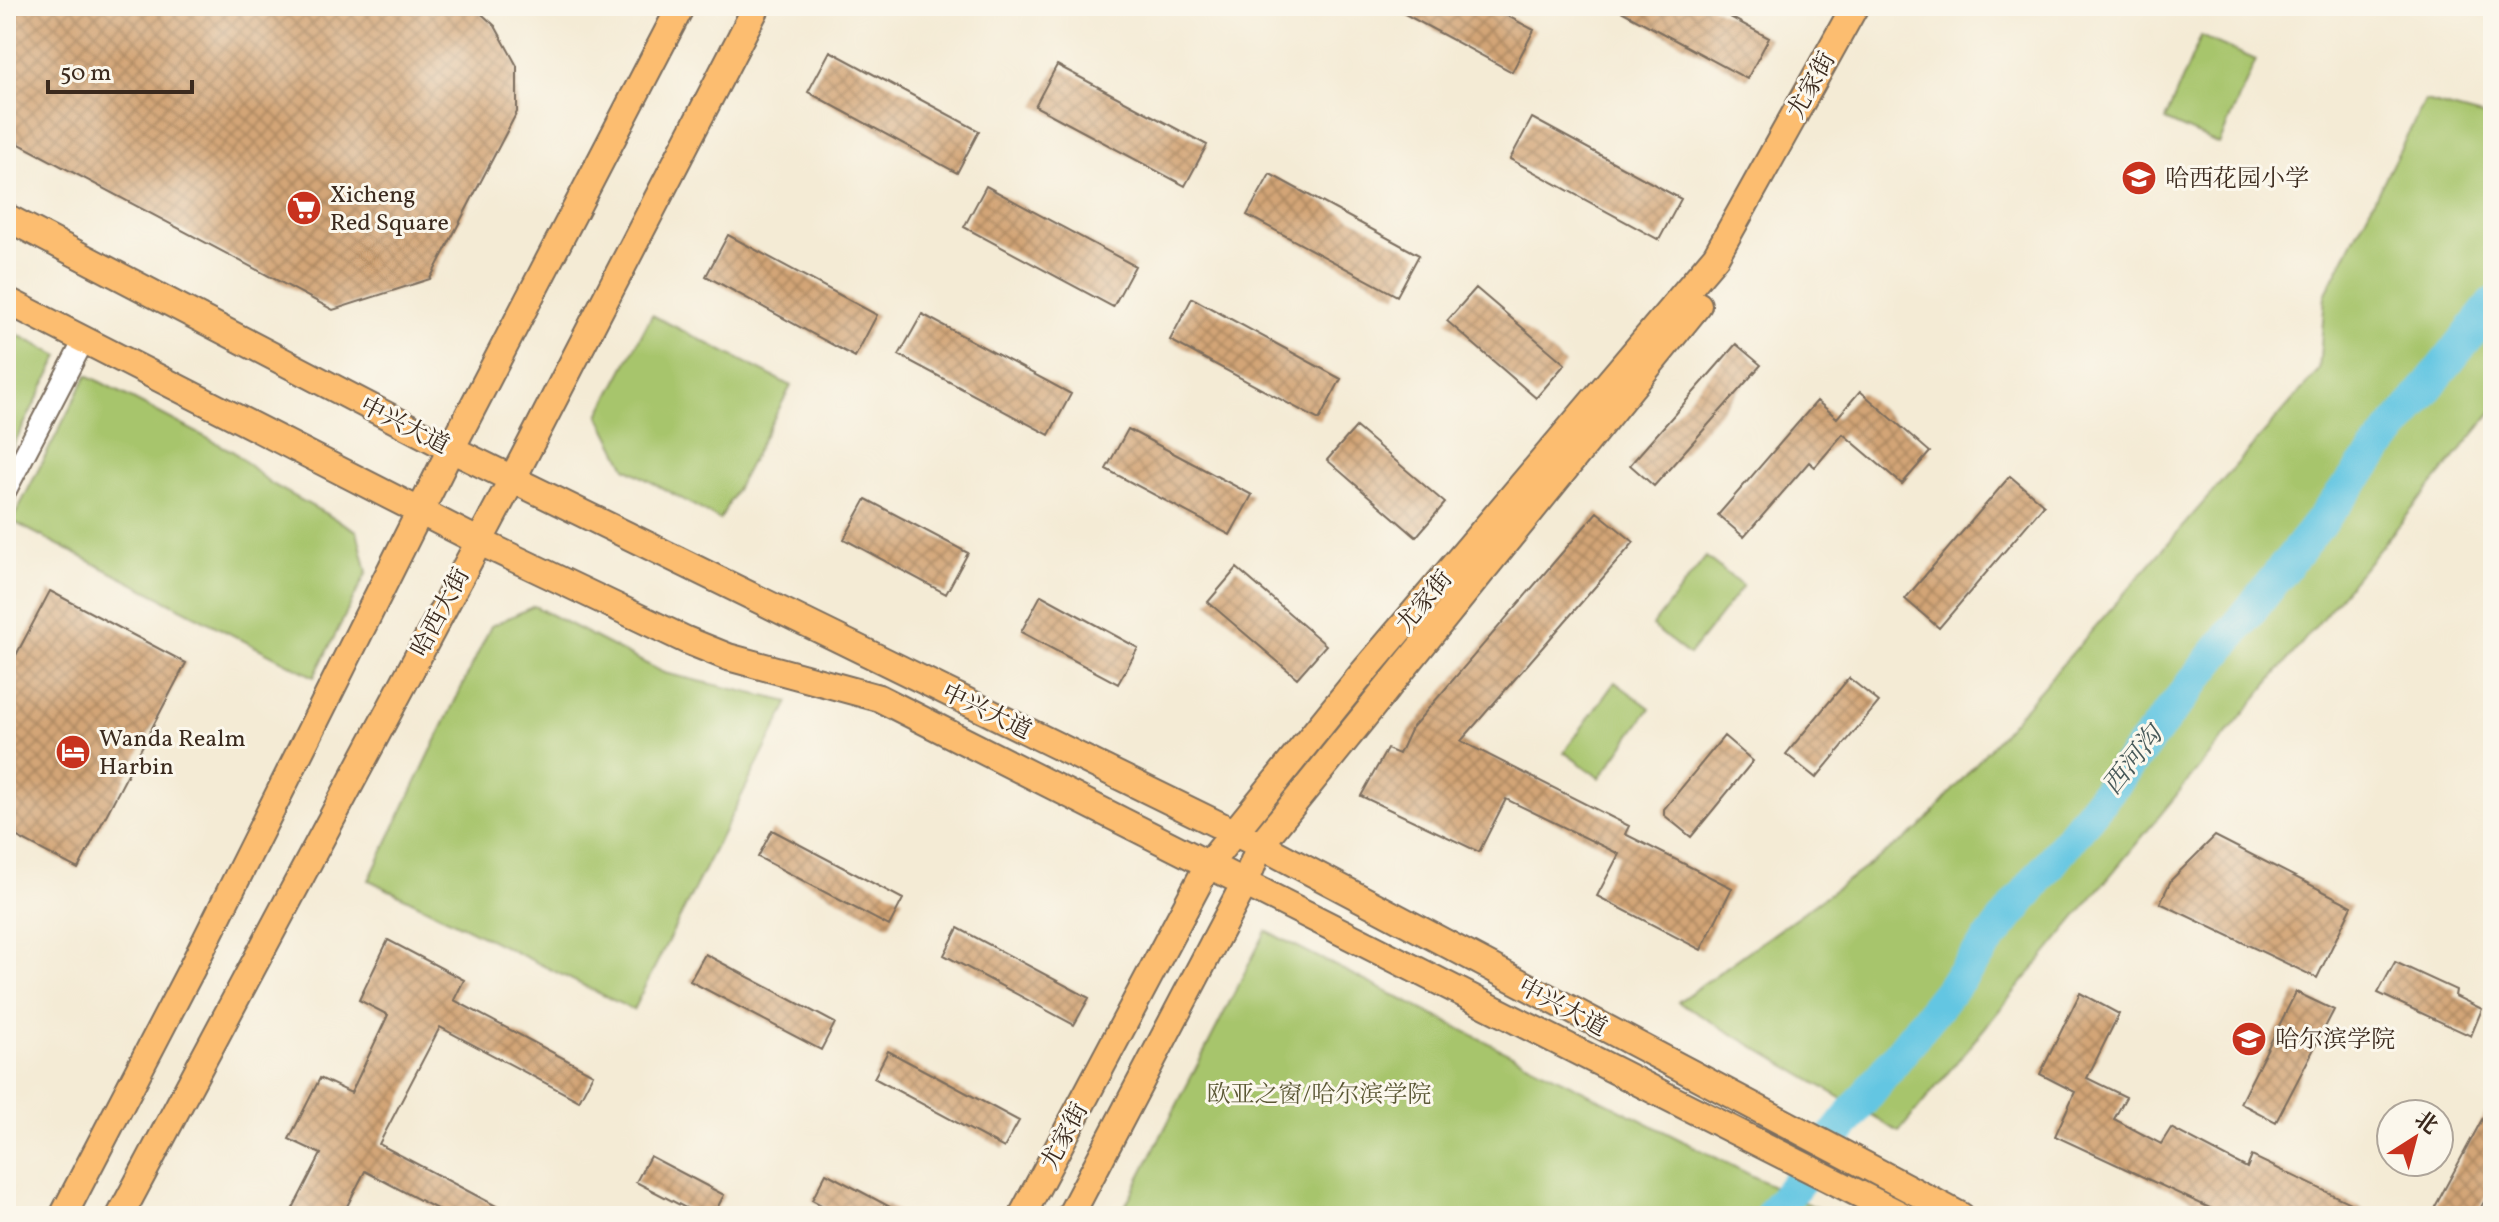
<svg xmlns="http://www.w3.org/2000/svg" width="2499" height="1222" font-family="Vollkorn,'Noto Serif SC',serif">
<defs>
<pattern id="building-cross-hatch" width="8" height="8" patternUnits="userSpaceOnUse" patternTransform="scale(2)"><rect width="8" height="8" fill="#d3a577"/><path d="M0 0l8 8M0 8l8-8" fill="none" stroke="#ac8761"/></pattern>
</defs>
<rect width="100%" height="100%" fill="#fbf7ec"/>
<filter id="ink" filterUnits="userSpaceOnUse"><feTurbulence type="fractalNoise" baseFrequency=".0125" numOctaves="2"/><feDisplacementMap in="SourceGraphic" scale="16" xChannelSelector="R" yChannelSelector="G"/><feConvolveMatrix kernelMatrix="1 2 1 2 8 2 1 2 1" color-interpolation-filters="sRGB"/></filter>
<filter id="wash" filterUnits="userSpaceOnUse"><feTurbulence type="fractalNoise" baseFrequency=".006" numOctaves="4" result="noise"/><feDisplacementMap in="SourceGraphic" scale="32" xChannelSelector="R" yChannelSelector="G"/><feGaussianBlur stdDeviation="1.8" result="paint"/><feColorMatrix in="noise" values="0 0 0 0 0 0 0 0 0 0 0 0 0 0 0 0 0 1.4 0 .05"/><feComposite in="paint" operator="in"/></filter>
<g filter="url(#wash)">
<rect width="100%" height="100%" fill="#f4ebd5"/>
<!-- green -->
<path fill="#a7c56c" stroke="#717845" stroke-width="2" d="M2201,36l55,24 -37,84 -54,-24z
M2425,101l68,18v292l-594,721 -221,-130 241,-173 400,-459 6,-75z
M652,315l139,71 -71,134 -94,-52 -27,-53z
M6,329l53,27 -53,104z
M87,375l147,77 36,31 87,48 10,41 -53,105 -302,-156z
M1706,557l37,29 -54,69 -37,-29z
M534,606l130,67 125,29 -156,308 -264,-130 122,-254z
M1615,682l35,26 -50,70 -36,-26z
M1266,931l566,285h-712z"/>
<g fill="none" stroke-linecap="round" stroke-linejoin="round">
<!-- river -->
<path stroke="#64c6e2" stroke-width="34" d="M1771,1216l722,-912"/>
</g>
<g id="blocks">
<!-- building -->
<path fill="url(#building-cross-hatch)" d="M6,6h467l22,20 22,40v46l-87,167 -97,31 -327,-173z
M1390,6h99l45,24 -22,42z
M1612,6h98l59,32 -22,41z
M830,51l149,80 -22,42 -149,-81z
M1057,65l150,80 -22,41 -150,-80z
M1532,118l149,81 -22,41 -149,-81z
M1270,174l149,81 -22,41 -150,-81z
M986,186l149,80 -22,41 -149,-80z
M728,235l149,80 -22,42 -149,-81z
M1476,288l89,76 -29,34 -89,-77z
M1192,298l149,81 -22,41 -149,-80z
M922,314l149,80 -22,41 -150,-80z
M1736,344l25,21 -107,121 -24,-21z
M1860,391l70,61 -28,32 -59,-50 -28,33 -6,-5 -65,75 -26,-22 99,-114 20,17z
M1356,427l89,76 -29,34 -89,-77z
M1128,429l124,66 -22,40 -124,-66z
M2010,476l34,29 -105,123 -34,-29z
M866,499l102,54 -22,41 -102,-55z
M1597,512l37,30 -173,199 168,85 -4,8 107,54 -31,62 -104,-54 22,-42 -113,-55 -27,53 -118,-56 26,-47 12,5 11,-24z
M1237,568l89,77 -29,33 -89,-76z
M50,591l136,72 -108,206 -72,-38v-157z
M1041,595l97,53 -20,36 -97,-52z
M1849,678l30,24 -63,76 -30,-24z
M1724,736l29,25 -62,76 -27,-22v-6z
M772,830l131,69 -14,27 -131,-69z
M2215,836l137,70 -35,72 -157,-75 11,-23z
M958,928l131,70 -15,27 -130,-70z
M388,940l76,40 -10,20 139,74 -14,27 -139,-74 -61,117 136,72h-65l-85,-45 -23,45h-53l32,-62 -32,-15 31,-61 31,15 37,-78 -29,-15z
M705,954l130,69 -14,27 -131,-69z
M2395,962l61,28 -1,6 27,13 -11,27 -93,-43z
M2296,992l38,18 -58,112 -36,-19z
M2080,993l39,21 -32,64 39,19 -12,22 47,25 10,-16 76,40 5,-12 125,60h-150l-172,-80 20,-44 -35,-18z
M888,1051l131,70 -15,27 -130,-70z
M2493,1099v87l-17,30h-46z
M650,1156l74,39 -11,21h-12l-65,-34z
M826,1173l81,43h-66l-29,-16z"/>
</g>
</g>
<g filter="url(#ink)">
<use href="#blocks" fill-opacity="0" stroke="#7c6e5e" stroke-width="2"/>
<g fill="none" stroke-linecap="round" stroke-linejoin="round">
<defs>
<path id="minor" d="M6,490l78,-150"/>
<path id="major" d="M6,217l445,232 809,396 701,371
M6,300l472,241 208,99 42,17 151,41 1024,518
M63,1216l128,-246 260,-521 230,-443
M120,1216l393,-738 244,-472
M1022,1216l186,-351 154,-191 354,-418 139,-250
M1070,1216l176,-335 14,-36 438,-540"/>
</defs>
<!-- minor casing -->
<use href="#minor" stroke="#7c6e5e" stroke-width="24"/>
<!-- major casing -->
<use href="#major" stroke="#7c6e5e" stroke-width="30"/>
<!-- minor -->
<use href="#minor" stroke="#fff" stroke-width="20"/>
<!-- major -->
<use href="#major" stroke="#fcbd6f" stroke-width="26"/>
</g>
</g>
<!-- icons -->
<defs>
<symbol id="school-disc" viewBox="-11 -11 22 22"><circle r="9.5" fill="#c8321e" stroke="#fbf7ec"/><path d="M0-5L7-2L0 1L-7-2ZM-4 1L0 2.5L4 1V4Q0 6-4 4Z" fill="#fff"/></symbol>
<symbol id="supermarket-disc" viewBox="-11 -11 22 22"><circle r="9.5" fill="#c8321e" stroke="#fbf7ec"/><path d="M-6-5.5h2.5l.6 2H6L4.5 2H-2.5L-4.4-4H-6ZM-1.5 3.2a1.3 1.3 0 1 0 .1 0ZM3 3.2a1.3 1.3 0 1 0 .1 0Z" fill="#fff"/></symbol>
<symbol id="hotel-disc" viewBox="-11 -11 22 22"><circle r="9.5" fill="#c8321e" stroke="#fbf7ec"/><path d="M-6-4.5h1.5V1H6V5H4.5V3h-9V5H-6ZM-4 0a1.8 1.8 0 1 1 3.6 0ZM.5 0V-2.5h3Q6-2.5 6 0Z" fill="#fff"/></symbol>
<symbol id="university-disc" viewBox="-11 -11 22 22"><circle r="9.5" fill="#c8321e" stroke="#fbf7ec"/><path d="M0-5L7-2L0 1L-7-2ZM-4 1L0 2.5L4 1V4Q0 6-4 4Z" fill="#fff"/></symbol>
</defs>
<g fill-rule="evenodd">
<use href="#school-disc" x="2119" y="158" width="40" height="40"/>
<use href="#supermarket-disc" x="284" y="188" width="40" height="40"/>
<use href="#hotel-disc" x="53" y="732" width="40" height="40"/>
<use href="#university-disc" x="2229" y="1019" width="40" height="40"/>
</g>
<g text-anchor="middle" stroke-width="6" stroke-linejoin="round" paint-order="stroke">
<!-- street labels -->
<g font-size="24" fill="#3b2a1e" stroke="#fbf7ec">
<text transform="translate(1811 85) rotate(-61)" y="8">尤家街</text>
<text transform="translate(405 425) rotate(27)" y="8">中兴大道</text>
<text transform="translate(1424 601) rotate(-50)" y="8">尤家街</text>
<text transform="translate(440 612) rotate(-62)" y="8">哈西大街</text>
<text transform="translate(987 711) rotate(26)" y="8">中兴大道</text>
<text transform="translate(1563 1007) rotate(28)" y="8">中兴大道</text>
<text transform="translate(1064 1136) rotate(-62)" y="8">尤家街</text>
</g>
<!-- poi labels -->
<g font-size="24" fill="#3b2a1e" stroke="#fbf7ec" text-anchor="start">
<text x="2165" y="186">哈西花园小学</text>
<text x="330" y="202">Xicheng<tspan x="330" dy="28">Red Square</tspan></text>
<text x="99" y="746">Wanda Realm<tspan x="99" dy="28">Harbin</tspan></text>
<text x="2275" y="1047">哈尔滨学院</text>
</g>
<!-- park labels -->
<g font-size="24" fill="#5b5835" stroke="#fbf7ec">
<text x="1319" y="1102">欧亚之窗/哈尔滨学院</text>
</g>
<!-- water labels -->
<g font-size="26" font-style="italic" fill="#475959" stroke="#fbf7ec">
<text transform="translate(2132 760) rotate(-52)" y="9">西河沟</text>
</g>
</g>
<!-- margin -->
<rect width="2499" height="1222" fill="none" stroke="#fbf7ec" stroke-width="32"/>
<!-- north arrow -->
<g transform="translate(2415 1138) rotate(36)"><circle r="38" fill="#fbf7ec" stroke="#aea59a" stroke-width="2"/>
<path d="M0-6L14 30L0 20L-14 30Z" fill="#c8321e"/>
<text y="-12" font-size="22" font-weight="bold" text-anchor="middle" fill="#3b2a1e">北</text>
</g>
<!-- scale -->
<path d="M48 80v12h144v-12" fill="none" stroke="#3b2a1e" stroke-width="4"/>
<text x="60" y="80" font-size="24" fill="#3b2a1e" stroke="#fbf7ec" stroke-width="6" paint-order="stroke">50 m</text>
</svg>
